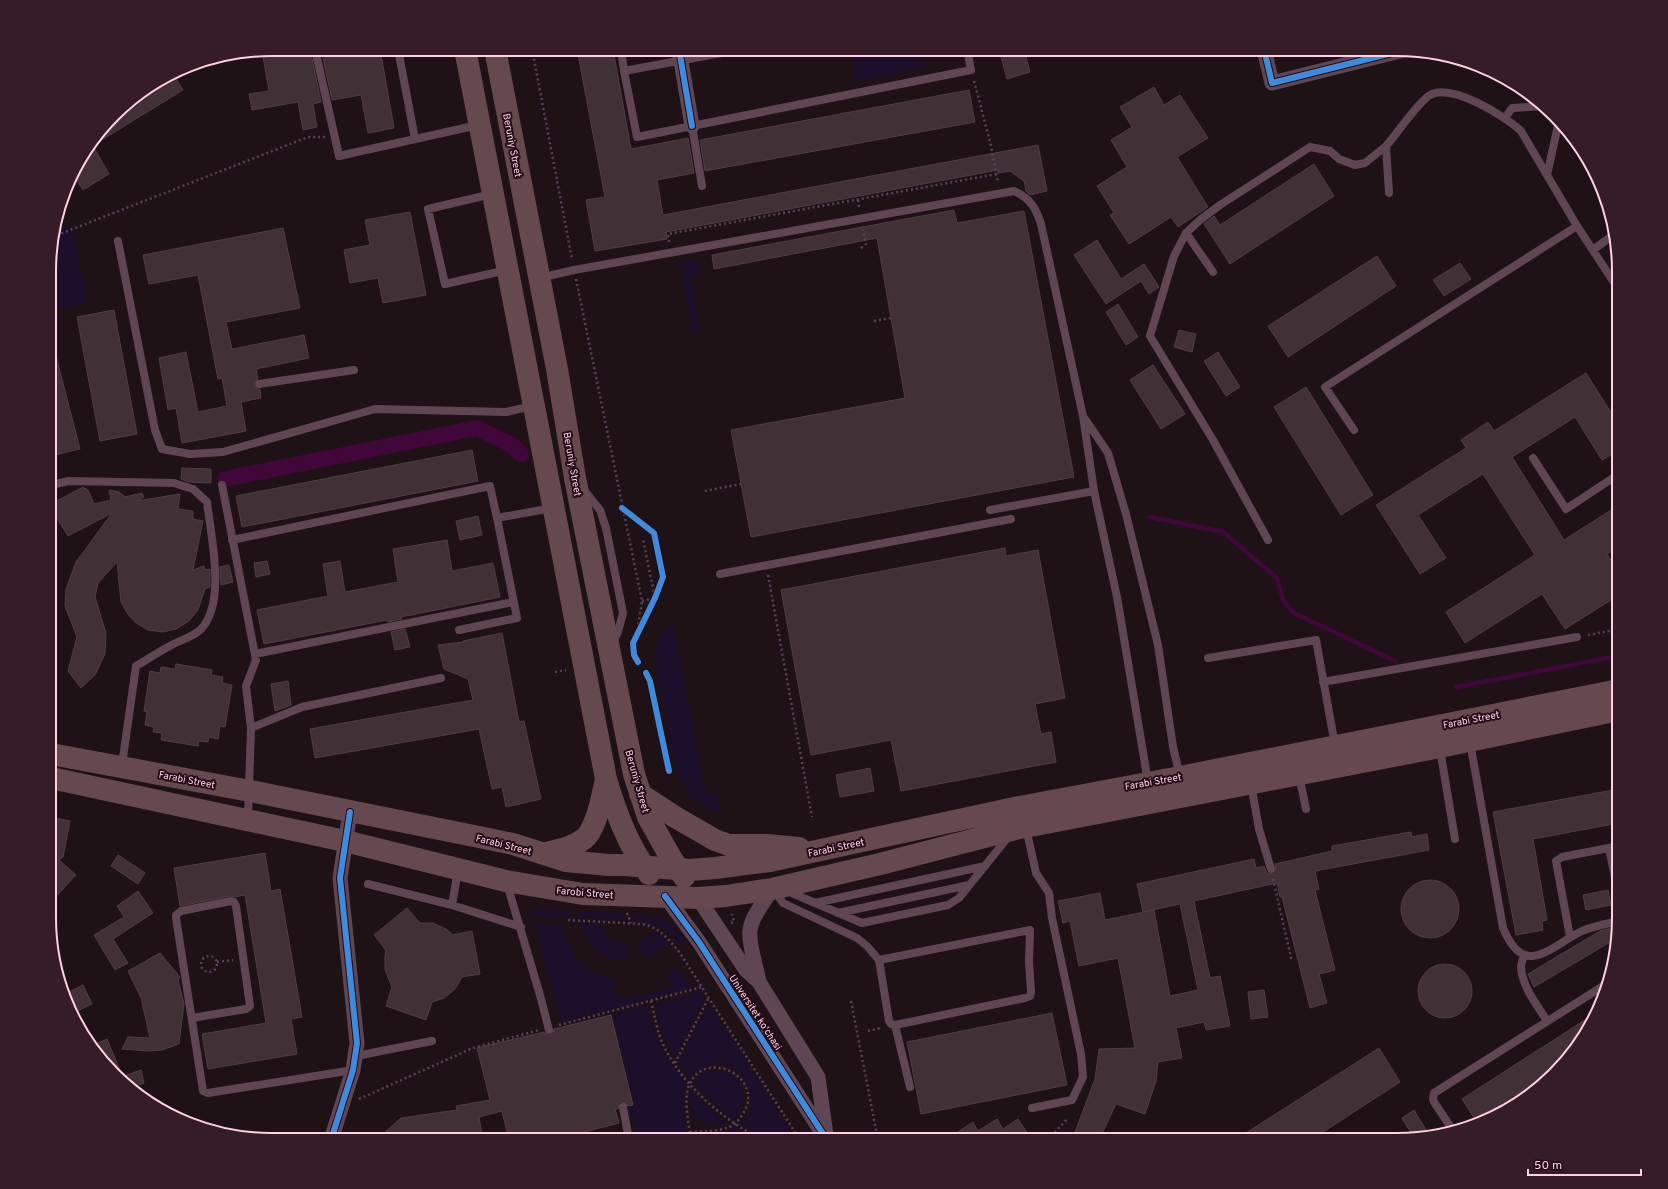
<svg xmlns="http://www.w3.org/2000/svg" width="1668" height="1189" font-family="Overpass,sans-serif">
<rect width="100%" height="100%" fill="#1e1217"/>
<!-- green -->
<path fill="#1c0f2c" d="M850,49h68l3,19 -65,13z
M71,227l17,75 -37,8v-67l3,-12z
M693,260l7,5 1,7 -10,3 9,56 -7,3 -13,-72z
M673,625l33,170 11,-2 5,23 -23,-14 -20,-20 -25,-129 10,-23z
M532,909l38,2v7l-36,-2z
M579,911l44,2v6l-46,-2z
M634,913c21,1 38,10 52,26l-5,4c-16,-14 -25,-21 -47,-23z
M579,923l20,1c7,14 12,19 28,19l2,18c-29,-2 -38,-12 -50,-38z
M535,924l26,1c8,31 26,47 55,55l-2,16c20,4 39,-3 58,-10l-7,-10 10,-9 17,21 -131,34z
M653,930l15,11 -6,7 -17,11 -7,-16 11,-8z
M701,991l3,7 -29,59 -12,-22 -7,-30z
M709,1004l87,136h-27l-29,-17c4,-5 8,-9 10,-15 2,-6 1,-13 -1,-19 -10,-28 -39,-34 -58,-11l-12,-17z
M648,1006c7,36 19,50 39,79 -8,15 -1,38 1,55h-46l-6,-9 -7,-23 6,-2 -23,-91z
M711,1071c30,-3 42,26 23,49l-20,-17 -20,-21 7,-7z
M691,1089l18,19 19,16c-24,3 -44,-7 -37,-35z
M735,1128l20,12h-60v-6l27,-2z"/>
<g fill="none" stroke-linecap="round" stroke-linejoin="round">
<!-- stream -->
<path stroke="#41073b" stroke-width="4.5" d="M1150,517l73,15 54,46 6,22 11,13 101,48
M1456,687l163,-31"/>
<!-- canal -->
<path stroke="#41073b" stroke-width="16" d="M225,479l252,-51 35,17 9,9"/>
</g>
<!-- building -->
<path fill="#413036" stroke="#533c45" d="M274,49h36l11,53 -8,2 4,23 -14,3 -5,-28 -46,8 -3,-16 20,-3 -7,-40z
M321,49h59l14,79 -26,5 -7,-38 -29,5z
M577,49h36l18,100 57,-11 6,35 -37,7 6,35 375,-70 9,46 -17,4 -4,-4 -2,-10 -14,-10 -12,2v-3l-332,62 1,7 -72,12 -9,-51 19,-3z
M999,49h25l6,23 -23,7z
M173,74l10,16 -88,54 30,-40z
M1154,87l10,18 16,-10 28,43 -31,19 31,50 -30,20 -7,-10 -42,27 -19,-29 4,-2 -17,-27 30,-19 -16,-27 21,-13 -12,-20z
M969,90l6,32 -270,49 -5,-31z
M93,146l16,28 -26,16 -11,-17z
M1314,164l20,32 -104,68 -26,-40 10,-8 6,9z
M954,210l3,13 67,-12 50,266 -323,60 -20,-107 174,-32 -28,-160 -163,31 -2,-14z
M410,212l16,83 -43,8 -5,-25 -28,5 -6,-33 26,-5 -5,-25z
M283,228l17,80 -74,14 6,27 72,-14 5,23 -53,11 2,10 -4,3v3l3,4h3l1,9 -20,4 5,29 -64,12 -6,-35 -8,2 -9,-52 27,-6 12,60 29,-6 -5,-28 -4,1 -20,-104 -49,9 -6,-29z
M1097,240l24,39 23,-15 15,23 -10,7 -8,-13 -35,23 -32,-49z
M1377,256l19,30 -108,71 -20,-31z
M1460,263l11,16 -27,17 -11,-16z
M1118,304l20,33 -12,8 -20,-33z
M114,310l23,124 -37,7 -23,-124z
M1179,330l17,4 -4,18 -18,-5z
M55,352l25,97 -29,7v-17l6,-2 -6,-23v-61z
M1218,352l22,35 -14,9 -22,-35z
M1153,365l32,49 -24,15 -31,-49z
M1586,373l33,52v25l-17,10 -27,-43 -63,40 52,83 55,-35v42l-12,7 12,19v22l-54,34 -23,-35 -77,49 -19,-31 89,-57 -52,-81 -65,41 28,43 -26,16 -44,-69 90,-57 -5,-8 27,-18 6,9z
M1306,387l67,108 -32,20 -67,-108z
M472,450l6,31 -236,46 -6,-31z
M182,468l29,1v14l-23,-1 -7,-3z
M83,487l5,3 6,14 17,-4 -2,-10 10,2 6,5 17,-4 2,4 -8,4 44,-7 -2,15 15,2v8l10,2 -10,49 11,-4 1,4 5,-1v18l-5,2 -7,21 -9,11 -13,8 -13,3 -15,-2 -12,-7 -9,-10 -6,-11 -4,-40 -19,21 -3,14 11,36 -1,21 -10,21 -14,13 -13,-17 9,-34 -12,-31 1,-17 10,-27 36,-49 -44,23 -17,-27v-5z
M478,516l4,19 -22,5 -4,-19z
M447,540l5,31 41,-8 7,34 -99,20 1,2 -14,3 -1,-2 -123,24 -7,-34 71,-14 -5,-32 17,-3 5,31 53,-10 -5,-33z
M1005,548l1,8 32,-6 27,148 -30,6 6,30 10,-2 5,30 -155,29 -10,-51 -80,15 -30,-165z
M267,561l3,13 -14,3 -2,-14z
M229,565l4,17 -12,3 -1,-18z
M405,629l5,18 -15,3 -4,-18z
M502,633l17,89 5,-1 17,78 -35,8 -4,-20 -10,2 -13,-60 -164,29 -5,-29 163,-29 -5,-21 -24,-10 -6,-24 25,-3v-1z
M176,664l36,6 -1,5 12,2 -1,6 10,2 -7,42 -5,-1 -2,13 -9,-2 -1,5 -9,-1 -1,5 -37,-6 1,-7 -9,-1 1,-5 -9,-2 2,-13 -3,-1 6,-40 10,2 1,-6 14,2z
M288,681l3,24 -16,6 -4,-27z
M870,768l4,23 -34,6 -4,-22z
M1619,789v34l-86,16 14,81 -5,1 1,9 -27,5 -23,-123z
M51,817l19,4 -7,36 -4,3 17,15 -25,27z
M1411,832l1,5 15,-3 2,16 -114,21 4,18 -4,1 20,80 -16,4 8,29 -17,5 -28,-111h-2l-3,-14 -83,18 16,77 10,-2 10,50 -24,4 -2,-8 -28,6 6,30 -24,4 -2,19 -11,33 -29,-10 -17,36h-27l23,-61 4,-30 36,-1 -17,-90 -39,8 -9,-45 -7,2 -5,-22 42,-8 5,27 49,-10 16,86 28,-6 -18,-86 -37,8 -6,-28 117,-25 2,9 8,-2 3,7 5,1 4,-3 -1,-7 57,-13v-5z
M265,853l6,38 9,-2 22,128 -11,2 6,35 -89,15 -6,-35 64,-11 -21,-128 -10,2 -5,-1 -50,10 -6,-38z
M118,855l27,18 -7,11 -27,-18z
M1401 909a29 29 0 1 1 58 0a29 29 0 1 1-58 0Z
M1608,890l3,15 -25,5 -3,-15z
M138,891l15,22 -40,26 15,24 -13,7 -21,-35 30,-18 -7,-11z
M407,908l13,15h13l13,6 7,6 19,-4 8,43 -18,3 -7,12 -11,9 -12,4 -6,18 -40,-14 6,-19 -7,-17v-13l1,-7 -12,-15z
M1608,929h7l3,5 -1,4 -83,49 -6,-13 72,-43z
M160,953l20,24 -2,3 6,24 -5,40 -17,6 -13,1 -27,-2 6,-12 22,1 -9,-40 -13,-27z
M1418 991a27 27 0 1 1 54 0a27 27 0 1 1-54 0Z
M83,985l9,19 -19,9 -6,-20z
M1264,990l4,27 -17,2 -3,-27z
M1052,1013l15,72 -146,29 -14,-72z
M1594,1014l-21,39 -41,41 -37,23 -17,7 -16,-25z
M611,1015l22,90 -5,1 -4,-4 -5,1 -1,6h-3l4,14 -66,17h-44l-7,-29 -23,6 4,23h-107l25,-22 56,-8 -1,-4 34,-6 -13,-52 67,-16 3,3h3l3,-1 1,-5z
M107,1039l15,36 -2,1 -27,-31z
M1379,1048l21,34 -89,58h-76z
M141,1070l3,13 -14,5 -9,-11z
M1414,1110l16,26 -16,2 -12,-20z
M997,1119l6,10 15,-10 14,21h-68l-6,-8 15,-10 5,9z"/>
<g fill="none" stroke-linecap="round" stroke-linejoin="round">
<!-- path -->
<path stroke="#5a425d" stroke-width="2.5" stroke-dasharray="2 3" stroke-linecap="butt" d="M532,49l40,210
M978,52l11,-3
M974,81l17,65 7,37
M858,200l1,9
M52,237l246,-96 10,-4h17
M669,242l-1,-8 329,-60
M861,248l5,-4 -3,-14
M576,279l66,322 -5,32 -4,10 1,12 4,7
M874,321l17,-3
M705,491l36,-7
M768,575l44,242
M642,601l13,-3 -12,-59
M1588,635l31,-6
M555,672l11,-2
M646,673l4,8 19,90
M1273,879l19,83
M627,913l4,10
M568,920l73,4c19,3 27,15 39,29l120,187
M731,923l3,-1 -2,-8
M201 964a8 8 0 1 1 16 0a8 8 0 1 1-16 0Z
M217,962l16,-2
M651,1001c3,12 5,24 9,36 16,43 62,83 103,103
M851,1001l27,139
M559,1025l143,-38
M868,1031l13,-3
M675,1063l34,-66
M359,1099l114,-51 66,-18
M690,1132c12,-1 28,0 39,-5 7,-2 11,-9 15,-15 21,-36 -42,-66 -56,-24 -4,14 1,37 3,52
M1048,1140l20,-22"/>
<!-- service -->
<path stroke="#604653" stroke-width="8" d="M315,49l24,107 139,-31
M398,49l17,90
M621,49l3,22
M1505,118l7,-10 32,-2
M692,126l279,-56 -4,-21
M1547,175l12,-54
M702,186l-10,-60 -55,11 -13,-66 119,-22
M1389,193l-3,-47c10,-11 33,-45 44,-51 22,-12 75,21 91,36l56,95 42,64
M492,194l-64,15 17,75 62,-14
M1186,233l27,39
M118,241l37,189 7,19 28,5 33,-2 152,-43 131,3 26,-6
M1593,250l20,-15
M539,278l35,-8 440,-79c16,7 22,17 27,33l42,192 11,75 23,106 31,185
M259,384l95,-14
M1085,419l23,34 18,61 32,131 15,102 7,29
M1354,430l-29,-43 252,-161
M1533,458l33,51 53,-35
M51,485l18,-4 105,2 19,6 14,13c4,35 20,102 -7,128 -9,8 -20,10 -30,16 -12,6 -23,14 -34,20l-14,99
M222,485l34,175 -10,26 5,42 -3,91
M584,490l16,20 6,18 17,85 -5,19 -5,10
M990,510l104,-19
M232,540l258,-54 7,32
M1268,540l-55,-100 -63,-104 24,-80 12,-23 14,-13 20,-15 90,-58 20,4 9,8 16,6 10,-2 21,-17
M720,574l291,-55
M459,630l58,-12 -20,-100 55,-10
M255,654l258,-52
M1208,658l108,-18 19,105
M1323,682l254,-45
M251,728l51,-21 139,-29
M1470,742l33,186c22,52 46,19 79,3 12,-5 24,-7 37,-10
M1440,749l15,90
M1299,775l7,34
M1251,784l8,45 12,40
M1026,828l10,45 13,20 3,25 29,136 2,23 -11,23 -40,8
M1609,848l10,49
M368,884l84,21 69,22
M507,884l33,111 9,35
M774,890l9,13 74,35 10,8 12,14 10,61 2,3 4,1 130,-27 5,-2 1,-4 -2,-30 1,-32 -151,30
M787,891l75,32 86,-18 11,-7 50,-62
M815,903l170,-37
M452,905l6,-35
M838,913l131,-28
M1570,937l-14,-76 6,-4 57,-11
M1524,955c-1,4 -3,9 -3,12 1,20 17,39 26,54
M192,1018l54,-9 4,-3 -14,-100 -2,-4 -3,-1 -50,10 -5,4v3l27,173 5,2 145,-23
M895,1025l15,62
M356,1056l76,-15
M623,1107l6,33
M1454,1132l-20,-30 -1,-3 1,-6 174,-110"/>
<!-- minor -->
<path stroke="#604653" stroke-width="15" d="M679,49l13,77
M1264,49l8,34 136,-34
M665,896l34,46 128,198
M698,898l48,72 13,12 59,95 8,58
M759,982c-2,-14 -11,-38 -9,-52 2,-15 15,-29 22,-41
M331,1140l22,-70 4,-27 -17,-165 10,-66"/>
<!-- primary -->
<path stroke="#65494e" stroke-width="22" d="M465,49l141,730c10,34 22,66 43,95
M495,49l62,320 18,109 59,296 14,43 23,41 13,19
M51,754l199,37 234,47 29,6 53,17 43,4h15l66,5 25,-2 55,-7 244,-53 166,-31 439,-87
M51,778l294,63 161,40 77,13 115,4 28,-2 46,-7 108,-25 135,-35 425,-82 179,-37
M640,794l35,23 40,23 14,5h38l32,3
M543,854c14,-4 34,-7 44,-18 11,-14 15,-40 19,-57"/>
<defs>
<path id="cycleway" d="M679,49l13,77
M1264,49l8,34 136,-34
M622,508l32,25 9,44 -8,21 -22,45 1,12 4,7
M646,673l4,8 19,90
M665,896l34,46 128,198
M331,1140l22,-70 4,-27 -17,-165 10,-66"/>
</defs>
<!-- cycleway casing -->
<use href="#cycleway" stroke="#240c16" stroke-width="8"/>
<!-- cycleway -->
<use href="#cycleway" stroke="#408adc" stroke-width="6"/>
</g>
<g text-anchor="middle" stroke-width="4" stroke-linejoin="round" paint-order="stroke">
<!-- street labels -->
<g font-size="10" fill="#ffd0e5" stroke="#240c16">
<text transform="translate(513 145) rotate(79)" y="4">Beruniy Street</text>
<text transform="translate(573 464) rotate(80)" y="4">Beruniy Street</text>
<text transform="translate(1471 719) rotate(-11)" y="4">Farabi Street</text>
<text transform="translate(187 779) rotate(11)" y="4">Farabi Street</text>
<text transform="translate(638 781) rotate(74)" y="4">Beruniy Street</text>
<text transform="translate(1153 781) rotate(-10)" y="4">Farabi Street</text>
<text transform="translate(504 844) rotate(14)" y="4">Farabi Street</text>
<text transform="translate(836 847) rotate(-12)" y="4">Farabi Street</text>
<text transform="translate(585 892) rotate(5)" y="4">Farobi Street</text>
<text transform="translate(756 1012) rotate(57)" y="4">Universitet ko'chasi</text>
</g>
</g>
<!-- crop -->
<path d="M0 0H1668V1189H0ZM271 56H1397A215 215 0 0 1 1612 271V918A215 215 0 0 1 1397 1133H271A215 215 0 0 1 56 918V271A215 215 0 0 1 271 56Z" fill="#361c27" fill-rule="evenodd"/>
<path fill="none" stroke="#ffd0e5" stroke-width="2" d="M271 56H1397A215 215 0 0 1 1612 271V918A215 215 0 0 1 1397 1133H271A215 215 0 0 1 56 918V271A215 215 0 0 1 271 56Z"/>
<!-- scale -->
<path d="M1528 1169v6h113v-6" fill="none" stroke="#ffd0e5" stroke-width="2"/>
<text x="1534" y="1169" font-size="12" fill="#ffd0e5" stroke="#240c16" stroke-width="3" paint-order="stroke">50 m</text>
</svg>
